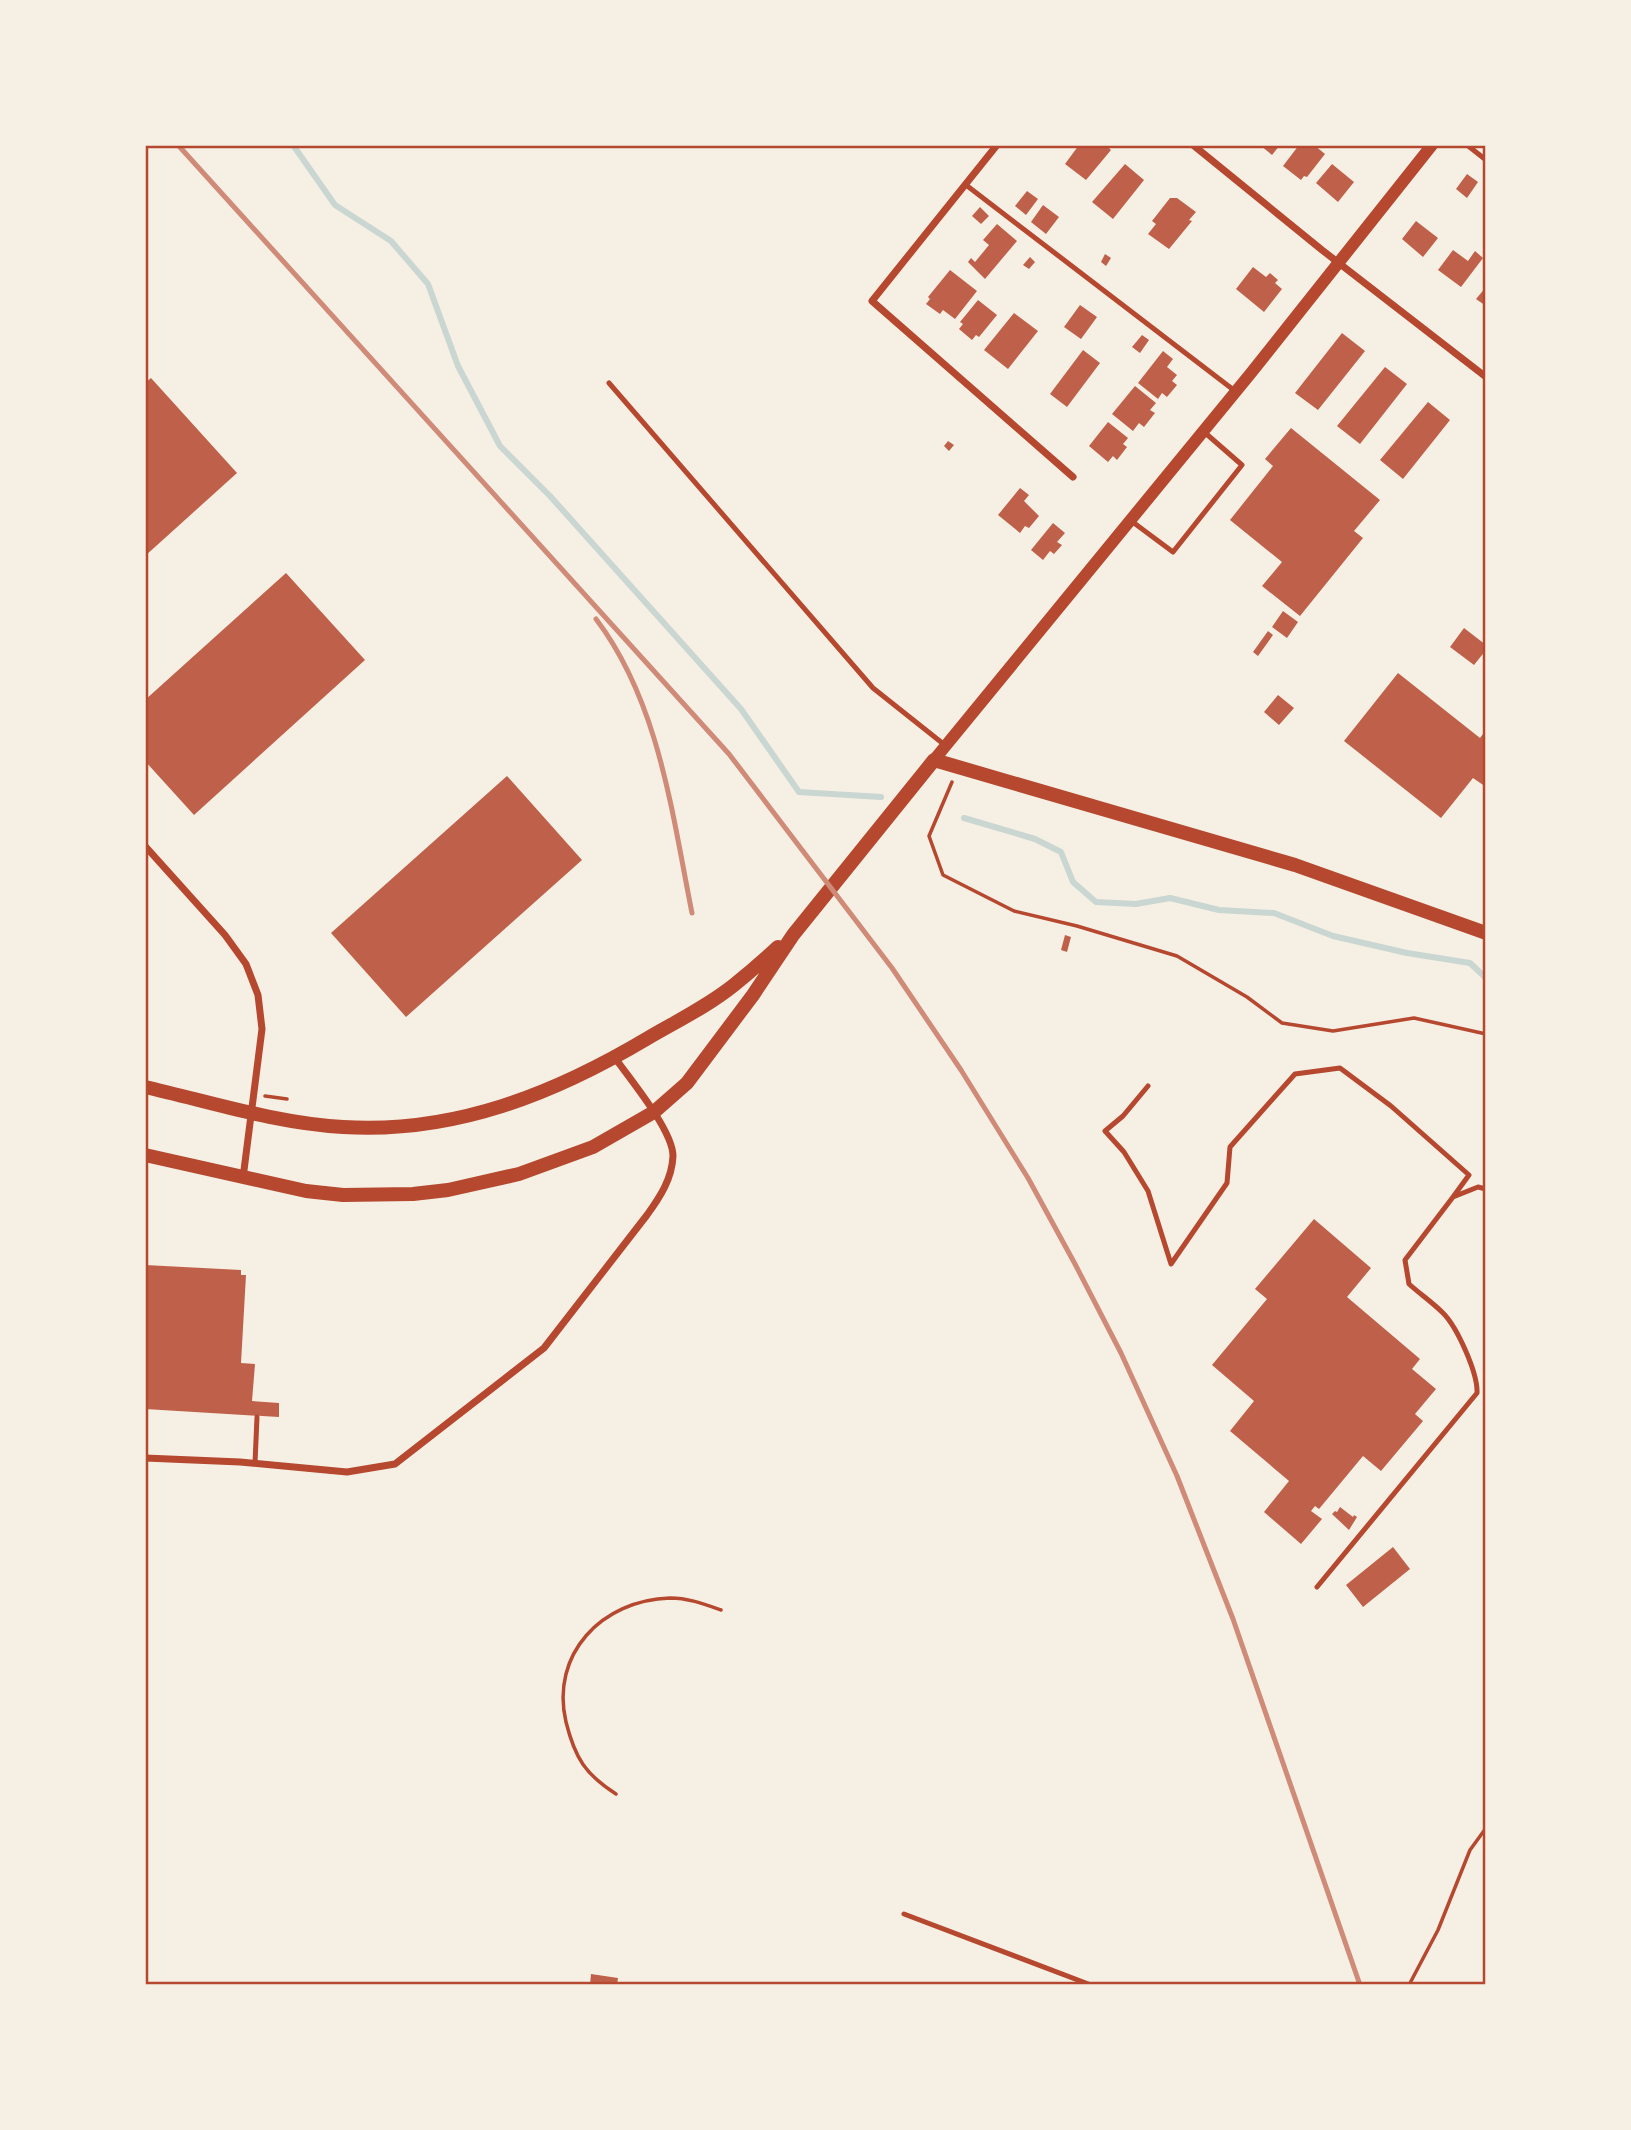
<svg xmlns="http://www.w3.org/2000/svg" width="1631" height="2130" font-family="Montserrat,sans-serif">
<rect width="100%" height="100%" fill="#f6efe4"/>
<g fill="none" stroke-linecap="round" stroke-linejoin="round">
<!-- stream -->
<path stroke="#c9d6d2" stroke-width="6" d="M293,145l42,60 56,36 37,43 30,82 42,80 50,50 191,213 58,83 82,5
M964,818l71,21 26,13 12,30 23,20 40,2 34,-6 49,12 55,3 59,23 74,17 63,10 16,15"/>
</g>
<!-- building -->
<path fill="#bf614a" d="M1079,145h27l5,5 -25,30 -21,-16z
M1260,145h20l-8,10z
M1299,145h15l11,9 -18,23 -3,-1 -3,4 -18,-14z
M1125,164l19,16 -31,39 -21,-17z
M1332,164l22,18 -16,20 -22,-19z
M1467,174l11,8 -11,16 -11,-9z
M1027,191l11,8 -12,16 -11,-9z
M1170,198h7l19,14 -7,8 3,1 -23,28 -21,-15 8,-10 -4,-3z
M1043,205l16,12 -13,17 -15,-12z
M980,207l9,9 -8,8 -9,-8z
M1416,221l22,17 -15,19 -21,-18z
M997,224l20,17 -32,38 -17,-17 3,-4 4,4 14,-17 -6,-5z
M1453,250l15,11 7,-10 8,7 -22,29 -23,-17z
M1105,254l6,4 -5,8 -5,-4z
M1030,257l5,5 -6,7 -6,-4z
M1253,267l13,10 4,-4 8,7 -3,3 7,6 -18,23 -28,-23z
M950,270l27,21 -22,28 -12,-9 -3,4 -14,-10 4,-5 -2,-2z
M1486,287v19l-10,-7z
M978,300l19,15 -18,22 -3,-2 -4,5 -13,-11 4,-5 -3,-2z
M1080,305l17,12 -16,22 -17,-12z
M1014,313l24,18 -30,38 -24,-19z
M1342,333l23,18 -47,59 -23,-17z
M1142,335l7,5 -9,13 -8,-6z
M1083,350l17,13 -33,44 -17,-13z
M1163,351l10,8 -6,8 10,8 -5,6 5,4 -10,12 -5,-4 -4,6 -20,-16z
M1385,367l22,17 -47,60 -23,-18z
M151,378l86,95 -92,83v-173z
M1135,386l21,17 -6,7 5,3 -11,14 -5,-4 -6,8 -21,-17z
M1428,402l22,18 -47,59 -23,-19z
M1108,422l20,16 -5,6 4,3 -10,13 -4,-4 -5,6 -19,-16z
M1291,428l89,72 -26,31 9,7 -63,78 -38,-30 20,-24 -52,-42 43,-54 -8,-7z
M948,441l6,4 -5,6 -5,-5z
M1020,488l9,7 -5,6 15,15 -10,12 -4,-2 -5,7 -22,-18z
M1053,523l12,10 -8,9 5,3 -8,9 -4,-3 -7,9 -12,-10z
M286,573l79,87 -171,155 -49,-54v-61z
M1283,611l15,11 -11,16 -15,-11z
M1464,628l22,17v5l-12,15 -24,-18z
M1268,631l5,4 -15,21 -5,-4z
M1398,673l82,65 6,-8v57l-13,-9 -32,40 -97,-77z
M1278,695l16,13 -15,17 -15,-13z
M507,776l75,84 -176,157 -75,-84z
M1065,935l6,2 -4,15 -6,-2z
M1314,1219l57,49 -24,29 73,62 -8,10 24,20 -21,25 8,7 -42,50 -18,-15 -44,53 -4,-3 -4,5 11,8 -21,25 -37,-32 25,-31 -59,-50 24,-30 -42,-36 55,-66 -12,-10z
M145,1265l96,5v5h5l-5,88 14,1 -3,37 27,2v14l-134,-8z
M1340,1507l13,10 1,-2 3,2 -8,13 -17,-16 3,-3 2,1z
M1393,1547l17,22 -47,38 -17,-22z
M591,1974l27,4 -1,7h-27z"/>
<g fill="none" stroke-linecap="round" stroke-linejoin="round">
<!-- path -->
<path stroke="#b5482f" stroke-width="3.5" d="M952,782l-23,54 14,39 71,36 63,15 100,30 70,41 35,26 51,8 81,-13 72,16
M265,1096l22,3
M616,1794c-31,-20 -41,-36 -50,-72 -16,-68 36,-122 104,-124 18,0 34,6 51,12
M1409,1985l29,-55 32,-80 16,-22"/>
<!-- service -->
<path stroke="#b5482f" stroke-width="5" d="M1467,145l19,15
M966,185l269,206
M609,383l264,305 73,58
M1130,520l43,32 69,-87 -39,-34
M1148,1086l-25,30 -18,15 19,21 24,39 23,73 56,-81 3,-36 65,-73 45,-6 51,38 78,69 -16,22
M255,1463l2,-46
M1317,1587l160,-194c1,-20 -20,-66 -34,-80 -11,-11 -23,-19 -34,-29l-4,-24 48,-63 25,-10 8,2
M904,1914l187,71"/>
<!-- minor -->
<path stroke="#b5482f" stroke-width="7" d="M997,145l-125,156 201,176
M1193,145l129,105 164,127
M145,846l80,89 21,29 12,31 4,34 -19,149
M145,1458l95,4 107,10 48,-8 149,-116 103,-133c13,-18 25,-36 26,-59 0,-25 -42,-76 -58,-98"/>
<!-- tertiary -->
<path stroke="#b5482f" stroke-width="12" d="M934,760l317,-387 181,-228"/>
<!-- secondary -->
<path stroke="#b5482f" stroke-width="14" d="M145,1087c66,15 130,36 198,40 111,7 211,-33 305,-89 29,-17 60,-32 86,-53 15,-12 30,-25 44,-38
M145,1155l161,36 37,4 70,-1 35,-4 71,-16 74,-27 61,-35 33,-29 66,-88 40,-60 141,-175 361,105 191,68"/>
<!-- rail -->
<path stroke="#cf8b77" stroke-width="5" d="M178,145l551,609 163,214 69,102 67,108 47,86 46,89 56,123 56,143 127,366
M596,619c63,83 76,194 96,294"/>
</g>
<!-- border -->
<rect width="1631" height="2130" fill="none" stroke="#f6efe4" stroke-width="294"/>
<rect x="147" y="147" width="1337" height="1836" fill="none" stroke="#b5482f" stroke-width="2.5"/>
</svg>
